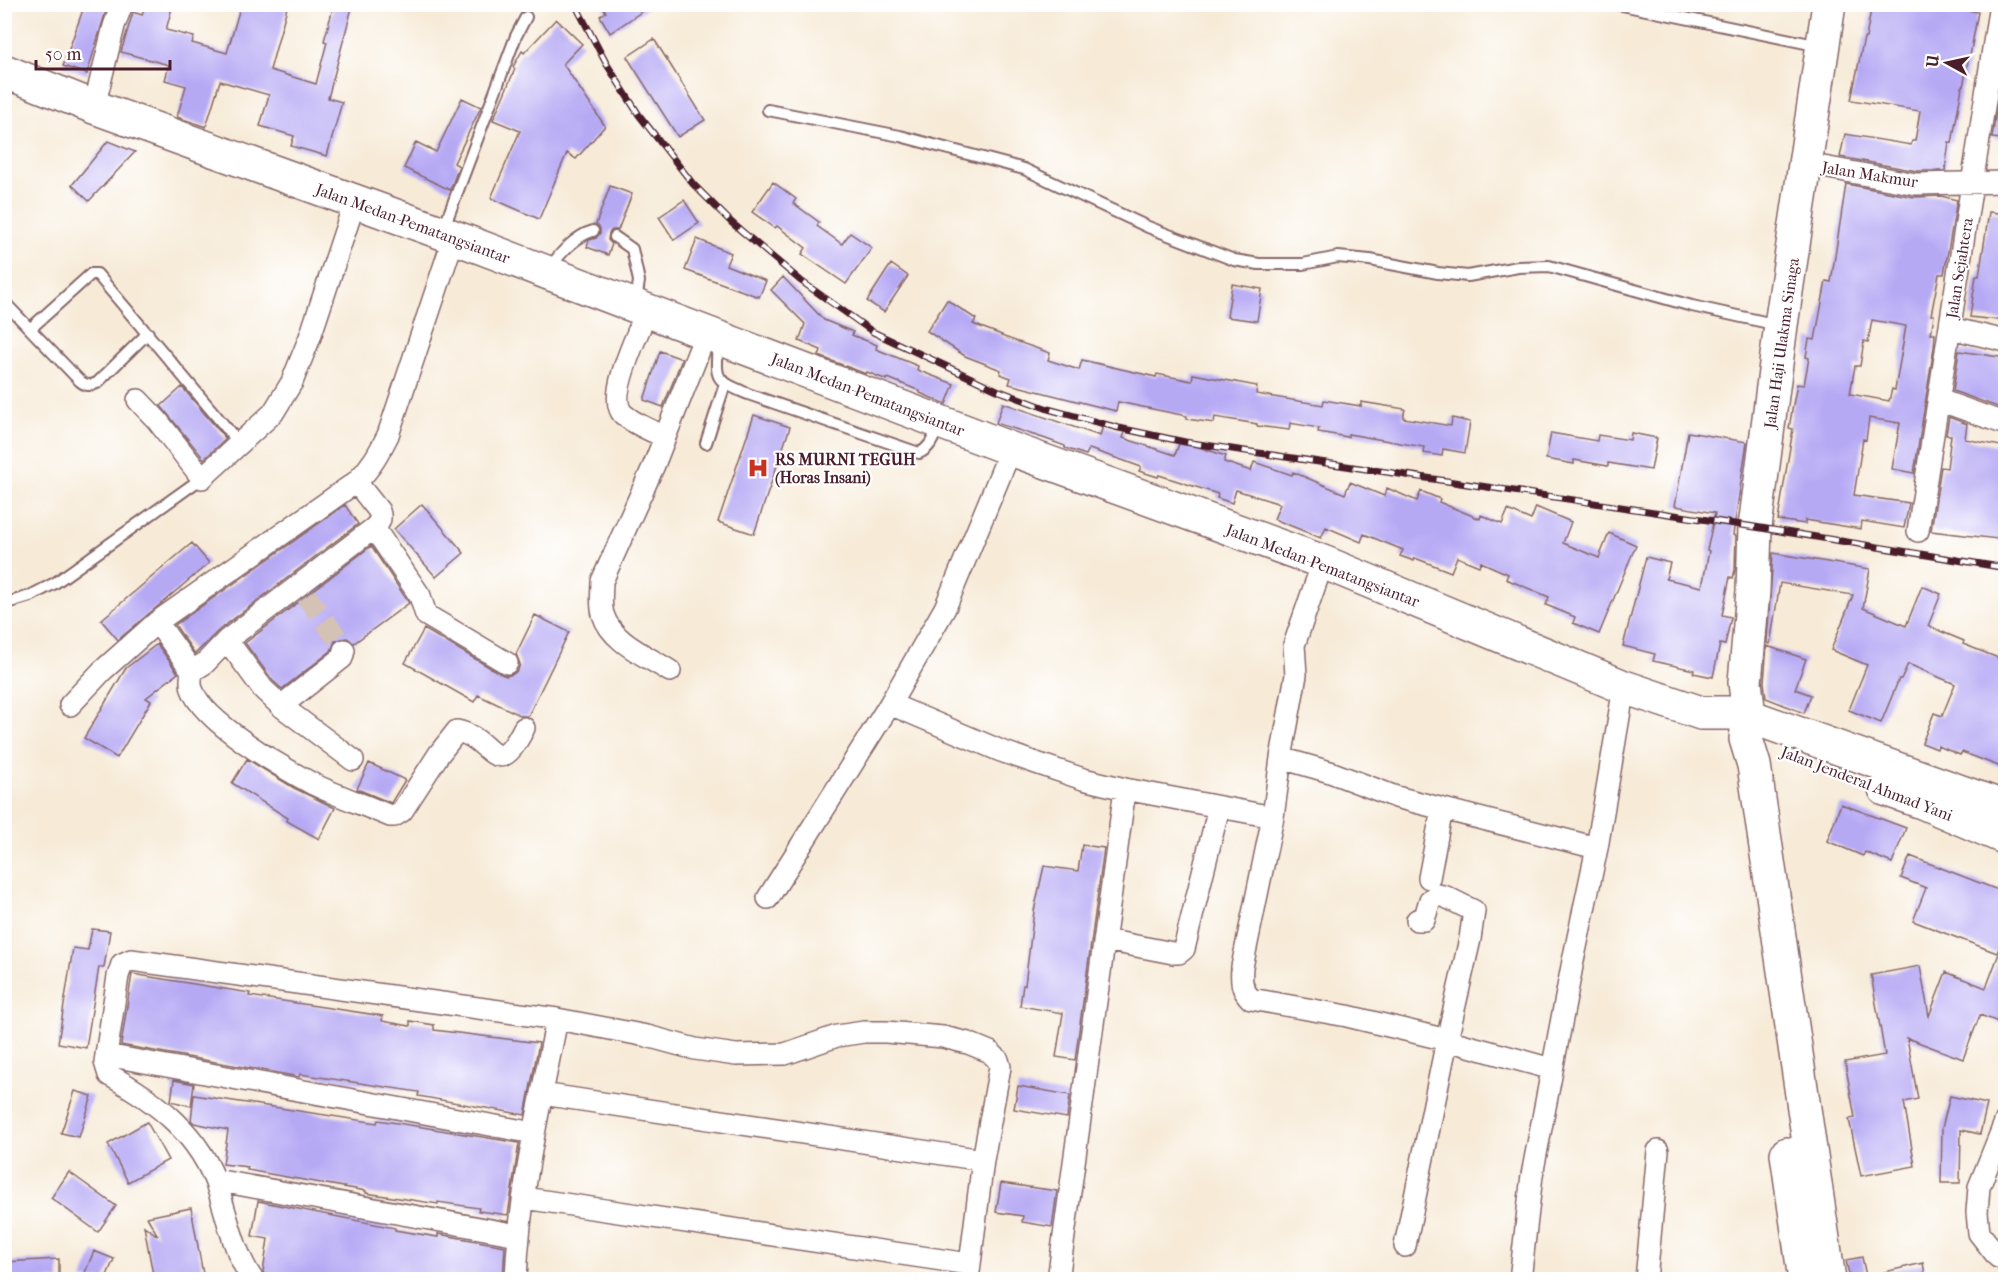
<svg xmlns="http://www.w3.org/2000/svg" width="2010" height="1284" font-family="'IM FELL French Canon',serif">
<rect width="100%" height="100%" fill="#fff"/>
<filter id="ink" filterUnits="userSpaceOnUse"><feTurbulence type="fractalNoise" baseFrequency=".0167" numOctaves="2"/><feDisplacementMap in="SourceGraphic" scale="12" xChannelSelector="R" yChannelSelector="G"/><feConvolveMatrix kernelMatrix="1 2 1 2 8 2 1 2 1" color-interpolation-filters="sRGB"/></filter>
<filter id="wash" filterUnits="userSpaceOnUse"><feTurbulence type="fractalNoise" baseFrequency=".008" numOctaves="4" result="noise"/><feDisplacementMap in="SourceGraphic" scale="24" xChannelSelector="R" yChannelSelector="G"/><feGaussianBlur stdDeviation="1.35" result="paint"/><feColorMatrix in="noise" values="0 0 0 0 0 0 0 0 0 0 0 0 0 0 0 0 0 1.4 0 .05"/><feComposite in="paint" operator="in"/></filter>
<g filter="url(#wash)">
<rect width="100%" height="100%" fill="#f7ebd8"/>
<g id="blocks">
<!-- building -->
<path fill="#b6a9f4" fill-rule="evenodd" d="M85,4h23l-21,70 -24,-8z
M145,4h28l-7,26 28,7 -2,6 35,10 14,-49h47l-18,66 46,14 11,-42 -3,-1 10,-37h19l-25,94 14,4 -15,54 -36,-10 3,-10 -34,-10 9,-31 -49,-14 -14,46 -29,-10 9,-31 -21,-6 4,-15 -48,-13 12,-40 9,3z
M601,4h52l-43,29 -10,-17 6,-4z
M1872,4h35l24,5 2,-5 45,8 -8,44h-1l-6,31h-1l-10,56 -3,-1 -4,29h-28l-77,-14 5,-23 66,11 1,-4h3l5,-30 -69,-11 13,-62h2z
M556,19l26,25 -19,20 42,62 -29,33 -9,-6 -28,66 -48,-21 29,-67 -27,-11 22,-51 -2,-2 9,-16 2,2z
M654,39l51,81 -27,17 -51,-80z
M2002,73l4,1v44l-4,21 -10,-1z
M462,98l19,9 -27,56 5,3 -9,24 -46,-22 12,-26 20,10z
M108,141l27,11 -46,49 -17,-16z
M773,182l23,17 -3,4 26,19 -2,4 25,18 8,-11 22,15 -26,36 -44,-30 4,-6 -29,-22 -2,2 -23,-16z
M1846,184l68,13 27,-1 16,4 -13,74h-5l-8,41h3l-3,19h4l-1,13 -20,126 -22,-4 8,-46 -31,-5 -3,22 -3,-1 -9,56 55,8 -5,25 -42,-7 -1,8 -56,-9v4l-27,-4 15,-91 -4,-1 4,-23 4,-21 7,1 5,-27 -3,-1 3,-18 6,1 11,-59 5,1zM1872,320l34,6 -11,64 -3,-1 -3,12 -39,-7 5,-28h5l4,-25 4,1z
M610,186l22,8 -14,36h-6l-3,3 -1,7 4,4 -4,11 -21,-8 2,-7 7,-2 4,-5v-5l-4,-4z
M684,200l15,23 -25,17 -15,-23z
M1989,212l17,2v107l-36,-4 6,-41h3z
M697,239l34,14 -5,12 40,16 -7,16 -74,-27z
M891,264l17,12 -24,36 -17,-11z
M783,277l41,43 29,12 -1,3 25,10 -1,4 42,17 -1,4 37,14 -8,20 -26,-11v-2l-32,-13 -1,2 -20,-8 -1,2 -47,-18 2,-6 -22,-9 6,-17 -34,-34z
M1232,284l30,5 -5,32 -30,-4z
M947,300l29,19 -3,5 29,11 -1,1 49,17 -2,7 31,10 3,-10 74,17 1,-3 35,7 1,-7 64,12 -1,8 67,11 1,-5 37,6v-4l44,7 -2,9 48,8 1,-8 18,4 -5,31 -22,-4 -1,7 -19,-3 1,-6 -76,-13v3l-30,-5 1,-4 -29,-5 -1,7 -32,-4v-2l-42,-7 -1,6 -27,-4v-3l-69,-14 -2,9 -107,-27 2,-6 -11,-4 1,-4 -36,-14 -38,-25z
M660,351l22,8 -19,48 -19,-7z
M1959,351l47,7v52l-53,-19z
M182,387l44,52 -22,20 -43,-53z
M1003,403l97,33 3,-11 22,7 -2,6 52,17 5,-14 46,15 -2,6 27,9 3,-9 38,13 1,-3 52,22 5,-12 34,14 3,-8 30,13 4,-10 19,8 -1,3 41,17 1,-4 21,9 6,-14 23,10 5,-13 35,15 -8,21 36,15 10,-25 27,12 -37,89 -26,-11 2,-6 -29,-12 3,-8 -43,-18 2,-5 -27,-12 -2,4 -22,-9 -6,15 -36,-14 -1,3 -14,-5 3,-6 -39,-16 -3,8 -35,-15 -5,11 -47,-19 6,-15 -44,-14 -4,13 -15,-5 1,-4 -59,-19 -1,2 -19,-6 2,-4 -19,-7 -33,-11 -3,6 -21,-7v-2l-19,-7 -50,-16z
M754,415l36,12 -36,107 -36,-12z
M1949,417l18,7 -2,15 41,8v93l-75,-9 10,-64 6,1 4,-33h-5z
M1688,432l59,10 -14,93 3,1 -1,34 -2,8 -3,-1 -8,38 9,2 -6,28 -5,-1 -7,33 -20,-4 1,-3 -41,-9 2,-7 -32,-8 23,-89 24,6 -4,16 36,8 7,-36 -2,-1 8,-37 -40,-7z
M1551,433l46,8 1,-6 32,5 1,-7 26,5 -6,32 -43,-7v3l-34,-6v4l-28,-5z
M422,504l42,49 -28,24 -42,-48z
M345,505l13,19 -139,106 -24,24 -20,-29z
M192,543l17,20 -91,77 -17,-20z
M371,546l38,57 -55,40 -7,-5 -12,3 -4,10 -49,38 -9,-8 -28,-38z
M1773,553l97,16 -7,39 43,18 16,-40 19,8 -13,32 36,15 -1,3 43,17v96l-5,10 -39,-15 -2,3 -22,-9 -1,3 -15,-6 12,-30 8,3 13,-32 -47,-20 -7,15h-2l-18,44 -32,-13 18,-45 -36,-15 22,-55 -73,-12 -10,61 -3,-1z
M535,615l34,17 -41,84h-6l-44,-21 -4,7 -69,-39 19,-34 77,45 5,2 7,-2 5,-4 2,-6 -4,-10z
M157,644l21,29 -32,25 5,3 -34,57 -33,-20 42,-70z
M1767,646l39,13 -11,30 16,6 -7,18 -38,-15 -2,-16z
M247,759l47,29 41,20 -16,31 -32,-18 1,-3 -56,-35z
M369,763l36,17 -14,23 -34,-14z
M1841,804l65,24 -14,35 -27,-11 -2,4 -36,-15z
M1082,845l22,3 -29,212 -19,-3 7,-44 -43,-7 3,-21h2l9,-74 10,-45 34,5z
M1910,856l96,37v38l-9,22 -84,-32 13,-33 -25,-10z
M92,929l18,2 -6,36h-5l-13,81 -28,-5 15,-95 15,2z
M2004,940l2,85 -26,-10 -17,44 -56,-21 11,61 -14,3 11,64 -54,10 -12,-57 6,-1 -10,-56 40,-7 -14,-80 49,-9 9,50 17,-44 40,16z
M132,974l118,19 -1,3 134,20 -1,5 28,5v-5l24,4v5l105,13 -14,72 -107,-19 1,-4 -119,-18 -1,3 -16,-3 -162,-29z
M174,1080l20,4 -3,22 -20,-5z
M1018,1086l52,9 -3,23 -53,-9z
M75,1091l17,5 -13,41 -18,-4z
M194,1095l183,28 1,-3 38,6 103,17 -11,72 -30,-4 1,-3 -41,-6v2l-72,-11v-2l-119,-21 1,-3 -25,-3 5,-34 -34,-7 -3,-3z
M1950,1096l37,8 -7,30 -19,-4 -1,53h-19l1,-55z
M147,1122l21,38 -40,22 -20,-38z
M69,1172l47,34 -18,26 -47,-34z
M1001,1183l56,8 -5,36 -30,-5 1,-6 -27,-4z
M258,1201l137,27v2l43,7v-3l67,12 -2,34h-216l-22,-4 -2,-4 5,-33 -16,-3z
M191,1208l12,66 -29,6h-20l-10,-54 14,10 -11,-19z
M94,1251l20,8 -9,21h-23z
M1862,1257l4,19 -16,4 -4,-20z
M59,1259v21h-55v-18z
M1923,1263l3,17h-50v-6z"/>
</g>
</g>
<g filter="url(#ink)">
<use href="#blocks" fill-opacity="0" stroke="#876668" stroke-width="1.5"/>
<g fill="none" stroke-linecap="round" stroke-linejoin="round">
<!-- minor-tunnel -->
<path stroke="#d4c2b5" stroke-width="21" stroke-dasharray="21 10" stroke-linecap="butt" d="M306,596l38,51v3"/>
<defs>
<path id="service" d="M1617,4l203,42
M768,110l132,26 124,33 124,58 86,33 25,4h44l35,-7 32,3 68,13 30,3 50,-9 31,-1 143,40 86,19
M443,230l73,-194 10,-19
M615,237l17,12 7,32 -3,21
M549,268c12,-15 26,-32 44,-37
M7,305l23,24 61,-55h6l142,169
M30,329l50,52c6,5 10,5 17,2l51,-50
M718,342c-2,38 -5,37 30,52l171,59c12,-5 15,-17 20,-28
M706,443l19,-59
M4,604l26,-8 25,-13 147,-105"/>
<path id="minor" d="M94,107l20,-81 8,-22
M1807,164l109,20 90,-2
M647,311c-8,20 -41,86 -24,103 11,10 29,17 42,23l-11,28 -52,116c0,10 -2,23 1,33 8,28 44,42 67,57
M1950,328l56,13
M138,400l19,20 45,58 71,-65 19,-31 18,-45 45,-136
M1939,400l67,24
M665,437l41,-104
M374,528l46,68 6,19 81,48
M1918,531l82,-527
M1323,562l-29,83 2,30 -15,83 -8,59 -31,150c-1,14 -1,22 9,32l96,17 100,24 105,29
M157,622l35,49 13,-8 22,-23 147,-112c5,-5 8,-9 5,-17l-23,-29
M227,640l36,49 18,17 72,54
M192,671c-1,6 -2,12 0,18 11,33 91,79 121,95 25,12 52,21 77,32h4l8,-5 37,-57 18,-23c36,7 38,54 67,-3
M890,704l111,47 82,28 42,10 148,28
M70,705l32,-34 55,-49 199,-140c15,-14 23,-29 32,-47l66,-198
M281,706l61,-48 2,-8
M1281,758l49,14 66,25 201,51
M1429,878l13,-69
M768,898l122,-194 55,-96 66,-159
M1105,940l68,13h6l5,-4 35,-142
M106,1055l428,78
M542,1094l441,66
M2006,1120l-27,67 -2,25 2,21 19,24 8,3
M215,1180l303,55
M524,1198l445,66
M1405,1246l42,-206 23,-101 4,-28 -28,-14 -8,-2 -8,5 -6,20h-7
M253,1280c-19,-27 -25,-61 -35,-91 -17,-54 -62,-88 -109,-114l-4,-13 13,-86 4,-12 9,-4 426,59 90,17 48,13 41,6 49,-1 52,-18 27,-4h22l57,5 25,6 22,9 8,8 2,7 -17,93 -15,120
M516,1280c3,-88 24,-175 41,-261
M1058,1280l67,-491
M1520,1280l12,-105 41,-214 24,-113 27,-161
M1646,1280l12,-129"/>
<path id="primary" d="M1829,4l-48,321 -26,202 -2,64 -8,91 4,34 257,92
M1885,789l37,13 84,36"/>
<path id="trunk" d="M4,71l90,36 360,130 557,212 312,113 301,125 77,26h30l18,3 -3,23 8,26 75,515
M1787,1154l18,126"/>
</defs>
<!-- service casing -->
<use href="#service" stroke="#876668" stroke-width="14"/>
<!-- minor casing -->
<use href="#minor" stroke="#876668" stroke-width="24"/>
<!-- primary casing -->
<use href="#primary" stroke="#876668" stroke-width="36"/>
<!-- trunk casing -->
<use href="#trunk" stroke="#876668" stroke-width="36"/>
<!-- service -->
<use href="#service" stroke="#fff" stroke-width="10"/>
<!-- minor -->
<use href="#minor" stroke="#fff" stroke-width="21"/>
<!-- primary -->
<use href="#primary" stroke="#fff" stroke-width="33"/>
<!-- trunk -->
<use href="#trunk" stroke="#fff" stroke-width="33"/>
<defs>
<path id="rail" d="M575,4l31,59 33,52 54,69 39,39 69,58 72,51 124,58 51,19 71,19 66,14 570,85 251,41"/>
</defs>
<!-- rail casing -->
<use href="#rail" stroke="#4a1f2b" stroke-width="7"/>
<!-- rail -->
<use href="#rail" stroke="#fff" stroke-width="4.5" stroke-dasharray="14" stroke-linecap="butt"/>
</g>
</g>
<!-- icons -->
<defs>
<symbol id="hospital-bare" viewBox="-9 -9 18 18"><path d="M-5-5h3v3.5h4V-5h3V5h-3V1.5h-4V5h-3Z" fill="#c8321e" stroke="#fff" stroke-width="2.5" paint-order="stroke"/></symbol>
</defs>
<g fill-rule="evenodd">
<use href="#hospital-bare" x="743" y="453" width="30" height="30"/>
</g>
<g text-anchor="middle" stroke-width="4.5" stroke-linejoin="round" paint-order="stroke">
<!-- street labels -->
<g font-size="16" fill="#4a1f2b" stroke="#fff">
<text transform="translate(1870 174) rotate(9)" y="6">Jalan Makmur</text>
<text transform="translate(413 223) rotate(20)" y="6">Jalan Medan-Pematangsiantar</text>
<text transform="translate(1959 268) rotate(-81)" y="6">Jalan Sejahtera</text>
<text transform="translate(1781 343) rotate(-82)" y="6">Jalan Haji Ulakma Sinaga</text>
<text transform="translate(868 394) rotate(21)" y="6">Jalan Medan-Pematangsiantar</text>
<text transform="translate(1323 565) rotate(21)" y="6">Jalan Medan-Pematangsiantar</text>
<text transform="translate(1867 783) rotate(21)" y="6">Jalan Jenderal Ahmad Yani</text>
</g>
<!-- poi labels -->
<g font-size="16" font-weight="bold" fill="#4a1f2b" stroke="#fff" text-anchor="start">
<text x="775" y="465">RS MURNI TEGUH<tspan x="775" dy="18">(Horas Insani)</tspan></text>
</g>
</g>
<!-- margin -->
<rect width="2010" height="1284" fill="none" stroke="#fff" stroke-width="24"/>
<!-- north arrow -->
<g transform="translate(1947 63) rotate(278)" stroke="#ffffff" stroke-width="4.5" paint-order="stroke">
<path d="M0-4.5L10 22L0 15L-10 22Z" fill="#4a1f2b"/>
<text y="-9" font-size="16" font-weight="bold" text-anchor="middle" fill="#4a1f2b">U</text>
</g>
<!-- scale -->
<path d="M36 60v9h134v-9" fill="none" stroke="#4a1f2b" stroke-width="3"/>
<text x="45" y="60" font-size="18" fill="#4a1f2b" stroke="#ffffff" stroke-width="4.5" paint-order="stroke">50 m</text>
</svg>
